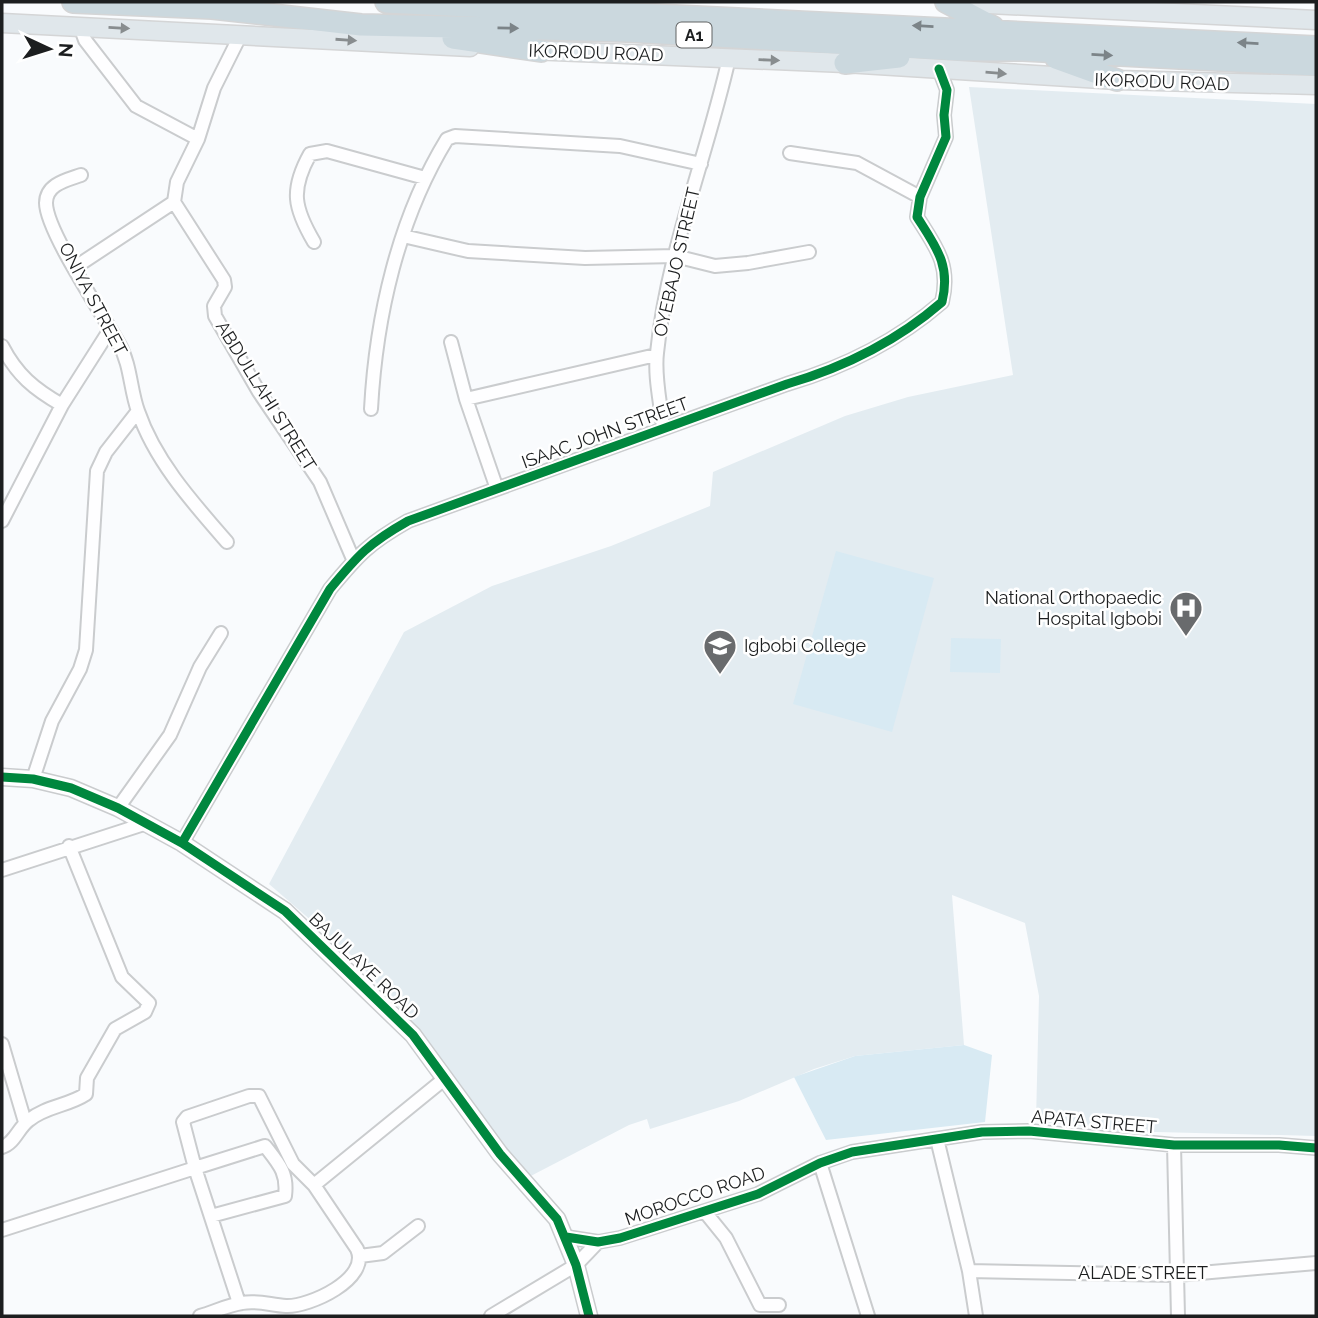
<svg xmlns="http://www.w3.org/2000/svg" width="1318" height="1318" font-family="Raleway,sans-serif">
<rect width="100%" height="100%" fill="#f9fbfd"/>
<!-- built -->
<path fill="#e3ecf1" d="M969,87l347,17v1032l-197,-5 -83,-10 3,-125 -14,-73 -73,-28 12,150 -109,11 -41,13 -75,32 -89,28 -3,-10 -18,6 -106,55 -57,-78 -48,-74 -68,-74 -81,-70 135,-252 88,-46 119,-40 99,-40 3,-34 132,-56 63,-19 105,-22z"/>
<!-- green -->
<path fill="#d8eaf3" d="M836,551l98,27 -42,154 -99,-28z
M951,638l50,1 -1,34 -50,-1z
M964,1045l28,10 -7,67 -159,18 -32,-63 61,-21z"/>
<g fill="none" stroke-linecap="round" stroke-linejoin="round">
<defs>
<path id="street" d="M80,26l5,14 51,66 62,33
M790,153l67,10 63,34
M81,175c-14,5 -35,9 -35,28 0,28 58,113 73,141 12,21 11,45 19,67 17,50 55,92 89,131
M174,202l50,78 1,7 -11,19 1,10 44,76 61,90 33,77
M403,236l65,15 117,7 90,-2 40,10 33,-3 61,-11
M314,242c-20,-34 -24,-52 -4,-88l17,-3 98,27
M74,268l100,-66 3,-20 21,-43 16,-51 27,-54
M451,342l15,57 31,90
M2,346c15,29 32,43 60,59
M466,399l190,-44
M371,409c5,-92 27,-190 76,-270l8,-3 165,10 81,18
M663,428c-2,-24 -9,-51 -6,-75 10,-101 50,-197 72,-295
M2,521l60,-116 47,-74
M33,779l19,-58 28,-52 6,-19 11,-179 9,-19 32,-41
M118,808l52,-73 30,-68 21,-34
M182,843l148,-254c28,-34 39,-46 78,-68l379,-137c58,-17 109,-42 155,-82 9,-37 -6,-55 -25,-85l3,-20 26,-60 -2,-22 3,-25 -8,-21
M2,870l142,-46
M2,1044l23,78
M937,1139l32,132 7,45
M1174,1145l4,171
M2,1147c13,-4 16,-19 27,-27 17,-14 39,-14 57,-26l1,-16 28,-49 30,-17 4,-9 -27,-26 -53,-131
M820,1163l48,153
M705,1212l21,26 34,67h19
M211,1216l74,-20c3,-23 -6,-32 -20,-50l-70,22 44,135
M2,1230l193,-62 -12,-46 4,-5 62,-21h10l34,68 21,21
M566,1237l32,5 22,-4 138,-44 62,-31 32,-11 130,-20 47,-1 145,14h105l37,3
M360,1256l23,-3 35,-27
M969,1271l208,4 139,-12
M200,1316c14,-4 28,-11 42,-13 16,-3 28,2 44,3 23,1 85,-27 71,-57l-43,-64 129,-105
M491,1316l85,-51 22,-23"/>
<path id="secondary" d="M2,777l31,2 38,9 47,20 64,35 103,68 128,124 87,119 57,65 19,46 13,51"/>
<path id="primary" d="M949,2l367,18
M2,23l468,24
M530,50l315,13 272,17 199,5"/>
<path id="highway" d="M73,2l139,6 149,17 266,6 332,19h64l293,15
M386,2l930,45
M946,2l47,25
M453,38l88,13
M1056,58l61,22
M845,63l54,-6"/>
</defs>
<!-- street casing -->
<use href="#street" stroke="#caccce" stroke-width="16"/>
<!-- secondary casing -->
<use href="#secondary" stroke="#caccce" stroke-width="19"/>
<!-- primary casing -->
<use href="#primary" stroke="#d4d5d6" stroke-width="21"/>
<!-- highway casing -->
<use href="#highway" stroke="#d4d5d6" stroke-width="24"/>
<!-- street -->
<use href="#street" stroke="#fefeff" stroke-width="12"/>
<!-- secondary -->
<use href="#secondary" stroke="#fefeff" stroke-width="16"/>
<!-- primary -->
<use href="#primary" stroke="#e0e7eb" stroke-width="18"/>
<!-- highway -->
<use href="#highway" stroke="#cbd8de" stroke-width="21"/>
<defs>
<path id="cycleway" d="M2,777l31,2 38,9 47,20 64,35 103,68 128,124 87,119 57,65 19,46 13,51
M182,843l148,-254c28,-34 39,-46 78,-68l379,-137c58,-17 109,-42 155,-82 9,-37 -6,-55 -25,-85l3,-20 26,-60 -2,-22 3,-25 -8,-21
M566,1237l32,5 22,-4 138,-44 62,-31 32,-11 130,-20 47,-1 145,14h105l37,3"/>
</defs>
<!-- cycleway casing -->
<use href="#cycleway" stroke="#fff" stroke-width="13"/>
<!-- cycleway -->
<use href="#cycleway" stroke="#00873e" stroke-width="9"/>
</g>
<!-- one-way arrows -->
<defs><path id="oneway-solid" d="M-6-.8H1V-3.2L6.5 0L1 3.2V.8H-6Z" transform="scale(1.75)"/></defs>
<g fill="#7c8488">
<use href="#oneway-solid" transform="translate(923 26) rotate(-177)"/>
<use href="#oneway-solid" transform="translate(508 28) rotate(1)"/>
<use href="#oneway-solid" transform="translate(1248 43) rotate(-177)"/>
<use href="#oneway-solid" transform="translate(1102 55) rotate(3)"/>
</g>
<g fill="#888d8f">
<use href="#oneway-solid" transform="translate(119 28) rotate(3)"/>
<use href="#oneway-solid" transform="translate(346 40) rotate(4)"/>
<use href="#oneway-solid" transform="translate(769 60) rotate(2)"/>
<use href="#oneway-solid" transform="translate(996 73) rotate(5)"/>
</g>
<!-- icons -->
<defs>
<symbol id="hospital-pin" viewBox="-11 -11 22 30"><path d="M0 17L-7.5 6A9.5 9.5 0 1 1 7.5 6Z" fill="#696b6d" stroke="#fff"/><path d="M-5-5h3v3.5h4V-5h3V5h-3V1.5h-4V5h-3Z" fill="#fff"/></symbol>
<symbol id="school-pin" viewBox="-11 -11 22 30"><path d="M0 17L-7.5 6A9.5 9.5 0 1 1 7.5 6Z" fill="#696b6d" stroke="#fff"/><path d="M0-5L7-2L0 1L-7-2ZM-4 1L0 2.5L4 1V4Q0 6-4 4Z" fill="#fff"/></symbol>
</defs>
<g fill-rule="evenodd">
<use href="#hospital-pin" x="1167" y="589" width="38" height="52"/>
<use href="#school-pin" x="701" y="627" width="38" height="52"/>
</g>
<g text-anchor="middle" stroke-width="5" stroke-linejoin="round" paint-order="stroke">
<!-- shield labels -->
<rect fill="#fff" stroke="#606262" stroke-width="2" x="676.5" y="22.5" width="35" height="25" rx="5"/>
<g font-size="16" font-weight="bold" fill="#1c1e1f">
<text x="694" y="41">A1</text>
</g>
<!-- street labels -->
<g font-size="18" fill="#1c1e1f" stroke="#fff">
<text transform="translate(596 53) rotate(2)" y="6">IKORODU ROAD</text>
<text transform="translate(1162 82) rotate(2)" y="6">IKORODU ROAD</text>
<text transform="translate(677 262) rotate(-77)" y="6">OYEBAJO STREET</text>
<text transform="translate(93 299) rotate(62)" y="6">ONIYA STREET</text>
<text transform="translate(266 396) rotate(58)" y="6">ABDULLAHI STREET</text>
<text transform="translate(605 433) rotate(-20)" y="6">ISAAC JOHN STREET</text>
<text transform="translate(364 966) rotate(44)" y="6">BAJULAYE ROAD</text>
<text transform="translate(1094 1122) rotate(5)" y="6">APATA STREET</text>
<text transform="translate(695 1196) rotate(-19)" y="6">MOROCCO ROAD</text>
<text x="1143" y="1279">ALADE STREET</text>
</g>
<!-- poi labels -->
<g font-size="18" fill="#1c1e1f" stroke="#fff" text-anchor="end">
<text x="1162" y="604">National Orthopaedic<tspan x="1162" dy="21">Hospital Igbobi</tspan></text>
<text x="744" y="652" text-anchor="start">Igbobi College</text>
</g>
</g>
<!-- border -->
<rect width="1318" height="1318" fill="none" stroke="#1c1e1f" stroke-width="7"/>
<!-- north arrow -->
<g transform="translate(49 49) rotate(94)" stroke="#ffffff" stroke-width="5" paint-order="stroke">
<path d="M0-5L12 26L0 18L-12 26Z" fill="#1c1e1f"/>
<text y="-10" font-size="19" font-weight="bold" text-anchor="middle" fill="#1c1e1f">N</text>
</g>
</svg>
